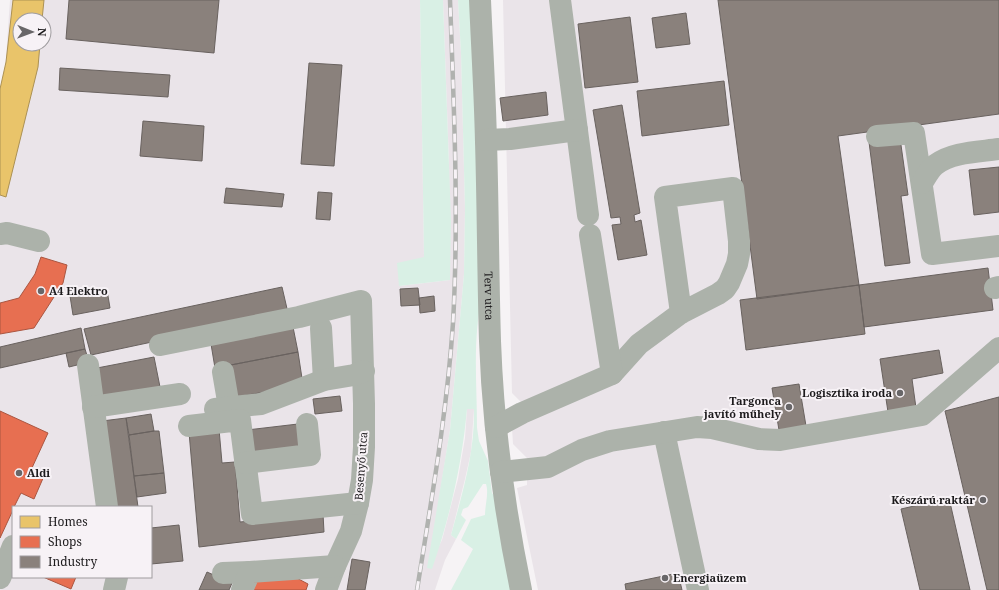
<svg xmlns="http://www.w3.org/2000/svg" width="999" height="590" font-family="'Noto Serif',serif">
<rect width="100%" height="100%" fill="#f6f3f5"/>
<!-- built -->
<path fill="#eae4e9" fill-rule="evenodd" d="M10,0h410l4,257 -25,29 51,-6 -1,-117 -6,-163h15l3,53 4,156 -1,65 -14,156 -22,138 14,-28 16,-61 7,-41 2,-29h7l-3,43 -6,27 -14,56 5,4 -11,21 -10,30h-435v-499l5,-19zM20,20h24v24h-24zM13,507h138v70h-138z
M503,0h496v590h-461l-21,-102 10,-3v-27l-14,-14 -1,-16 9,-26 -9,-9z"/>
<!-- green -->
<path fill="#d9f0e5" d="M420,0h23l8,220 -1,60 -51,6 -2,-23 27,-6z
M458,0h16l9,292c-11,46 -6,90 -6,136l2,13 9,20 4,32 5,7 16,90h-62l22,-41 -12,-9 10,-21 14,-4c0,-10 4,-22 1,-31h-3l-15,23 -5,2 -2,6 5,5 -10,19 -5,-4c11,-40 24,-83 23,-126h-7c-5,55 -17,108 -35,160l-5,-1 23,-138 14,-156 1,-65 -4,-156z"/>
<!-- homes -->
<path fill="#e9c46a" stroke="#ac9153" d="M13,0h31l-2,20h-22v24h20l-2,23 -32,130 -6,-2v-106l6,-27z"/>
<!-- shops -->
<path fill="#e76f51" stroke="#aa5641" d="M41,257l26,8 -4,18 -29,45 -34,6v-31l19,-5 16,-24z
M0,411l48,22 -17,37 13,6 -10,23 -13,-6 -7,14h-1v3l-13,28z
M289,574l19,10 -2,6h-57l6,-15z
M43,577h33l-5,12z"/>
<!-- industry -->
<path fill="#8a817c" stroke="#69625f" d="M69,0h150l-5,53 -148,-14z
M718,0h281v114l-161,22 21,149 -102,14z
M686,13l4,31 -34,4 -4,-30z
M630,17l8,65 -53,6 -7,-64z
M309,63l33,2 -8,101 -33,-2z
M60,68l110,7 -2,22 -109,-7z
M724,81l5,44 -87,11 -5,-45z
M546,92l2,23 -45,6 -3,-23z
M622,105l18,108 -6,2 1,7 6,-2 6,35 -29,5 -6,-35 9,-1 -1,-7 -9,1 -18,-108z
M143,121l61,5 -2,35 -62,-5z
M900,138l8,57 -7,1 9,67 -25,3 -16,-124z
M999,167v45l-25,3 -5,-45z
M226,188l58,6 -2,13 -58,-4z
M318,192l14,1 -2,27 -14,-1z
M988,268l5,42 -129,17 -5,-42z
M859,285l6,49 -119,16 -6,-50z
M282,287l6,26 -197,42 -7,-26z
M418,288l2,17 -19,1 -1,-17z
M107,290l3,18 -37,7 -3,-19z
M434,296l1,15 -15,2 -1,-15z
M292,322l6,30 -83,16 -5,-30z
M81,328l4,21 -85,19v-21z
M85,349l4,13 -20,5 -3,-14z
M939,350l4,23 -31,6 4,29 -28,4 -8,-53z
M298,352l5,33 -66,12 -6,-32z
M154,357l6,30 -58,11 -5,-30z
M799,384l7,42 -27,4 -7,-42z
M340,396l2,15 -27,3 -2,-15z
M999,397v193h-12l-42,-179z
M151,414l3,17 -25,4 -3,-17z
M126,418l12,89h-25l-11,-86z
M298,424l4,25 -52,6 -3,-25z
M219,429l3,34 13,-1 5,60 83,-8 1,18 -125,15 -10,-115z
M154,431h5l5,42 -30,3 -5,-41z
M164,473l2,20 -29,4 -3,-21z
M949,498l21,92h-50l-19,-81z
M179,525l4,36 -32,3v-36z
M352,559l18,3 -5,28h-18z
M207,572l25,11 -3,7h-30z
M678,573l4,17h-56l-1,-6z"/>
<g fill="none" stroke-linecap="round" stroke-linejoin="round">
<!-- minor -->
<g stroke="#acb2aa" stroke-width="22">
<path id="s1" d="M480,0c2,47 5,95 6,142 2,66 2,133 4,199 3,84 14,167 31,249"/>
<path d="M560,0l28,215"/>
<path d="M877,136l37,-3 18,121 67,-8"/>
<path d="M486,140l24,-1 67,-9"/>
<path d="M922,183c4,-6 7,-13 13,-18 17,-13 43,-13 64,-16"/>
<path d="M0,234l7,-1 32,8"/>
<path d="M995,288l4,-1"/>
<path d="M321,328l3,52"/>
<path d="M160,345l139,-28 62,-16 3,103v43l-2,33 -4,23 -7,28 -16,35 -9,24"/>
<path d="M88,365l19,142"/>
<path d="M223,372l6,35"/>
<path d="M612,374l27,-30 42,-31 37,-19 7,-5 4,-6 8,-19 2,-10v-13l-6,-53 -68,9 16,116"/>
<path d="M93,407l87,-13"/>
<path d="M215,409l46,-5 63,-24 30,-5 10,-4"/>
<path d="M189,426l51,-6 12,94 106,-11"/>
<path d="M496,427l26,-14 90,-39 -22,-139"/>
<path d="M664,432l34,158"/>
<path d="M245,463l65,-8 -3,-31"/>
<path d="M501,472l47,-5 34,-17 28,-9 87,-14 15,1 47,11 21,1 142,-25 77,-67"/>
<path d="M223,573l27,-1"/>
<path d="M0,578l13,-32"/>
<path d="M114,590l3,-13"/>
<path d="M242,590l8,-18 85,-6"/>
</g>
<defs>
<path id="rail" d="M417,590c14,-88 30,-177 36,-267 6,-107 1,-215 -3,-323"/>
</defs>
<!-- rail casing -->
<use href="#rail" stroke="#b0b2af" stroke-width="4.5"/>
<!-- rail -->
<use href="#rail" stroke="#f7f2f6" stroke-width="3" stroke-dasharray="9" stroke-linecap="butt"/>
</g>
<!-- markers -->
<g fill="#686668" stroke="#f7f2f6" stroke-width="1.5">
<circle cx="41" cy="291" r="4"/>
<circle cx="900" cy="393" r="4"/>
<circle cx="789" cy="407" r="4"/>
<circle cx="19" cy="473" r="4"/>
<circle cx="983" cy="500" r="4"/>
<circle cx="665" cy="578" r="4"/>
</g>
<g text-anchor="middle" stroke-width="4" stroke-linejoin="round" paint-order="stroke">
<!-- poi labels -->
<g font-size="11" font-weight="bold" fill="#1c1a1c" stroke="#f7f2f6" text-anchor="start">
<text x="49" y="295">A4 Elektro</text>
<text x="892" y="397" text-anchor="end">Logisztika iroda</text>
<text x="781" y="405" text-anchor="end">Targonca<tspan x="781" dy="13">javító műhely</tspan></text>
<text x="27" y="477">Aldi</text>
<text x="975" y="504" text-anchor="end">Készárú raktár</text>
<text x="673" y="582">Energiaüzem</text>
</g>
<!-- street labels -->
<g font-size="11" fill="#1c1a1c" stroke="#f7f2f6">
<text dy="4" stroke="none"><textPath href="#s1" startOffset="296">Terv utca</textPath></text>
<text transform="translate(361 466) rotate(-86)" y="4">Besenyő utca</text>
</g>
</g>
<!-- legend -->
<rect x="12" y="506" width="140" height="72" fill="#f7f2f6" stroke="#9f9c9f"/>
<rect x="20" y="516" width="20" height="12" fill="#e9c46a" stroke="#9f9c9f"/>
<text x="48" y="526" font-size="12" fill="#1c1a1c">Homes</text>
<rect x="20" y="536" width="20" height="12" fill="#e76f51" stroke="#9f9c9f"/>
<text x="48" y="546" font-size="12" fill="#1c1a1c">Shops</text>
<rect x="20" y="556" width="20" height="12" fill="#8a817c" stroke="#9f9c9f"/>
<text x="48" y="566" font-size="12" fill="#1c1a1c">Industry</text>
<!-- north arrow -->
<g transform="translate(32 32) rotate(91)"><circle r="19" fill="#f7f2f6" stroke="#9f9c9f"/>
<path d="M0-3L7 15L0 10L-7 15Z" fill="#686668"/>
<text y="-6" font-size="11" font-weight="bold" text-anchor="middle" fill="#1c1a1c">N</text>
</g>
</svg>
